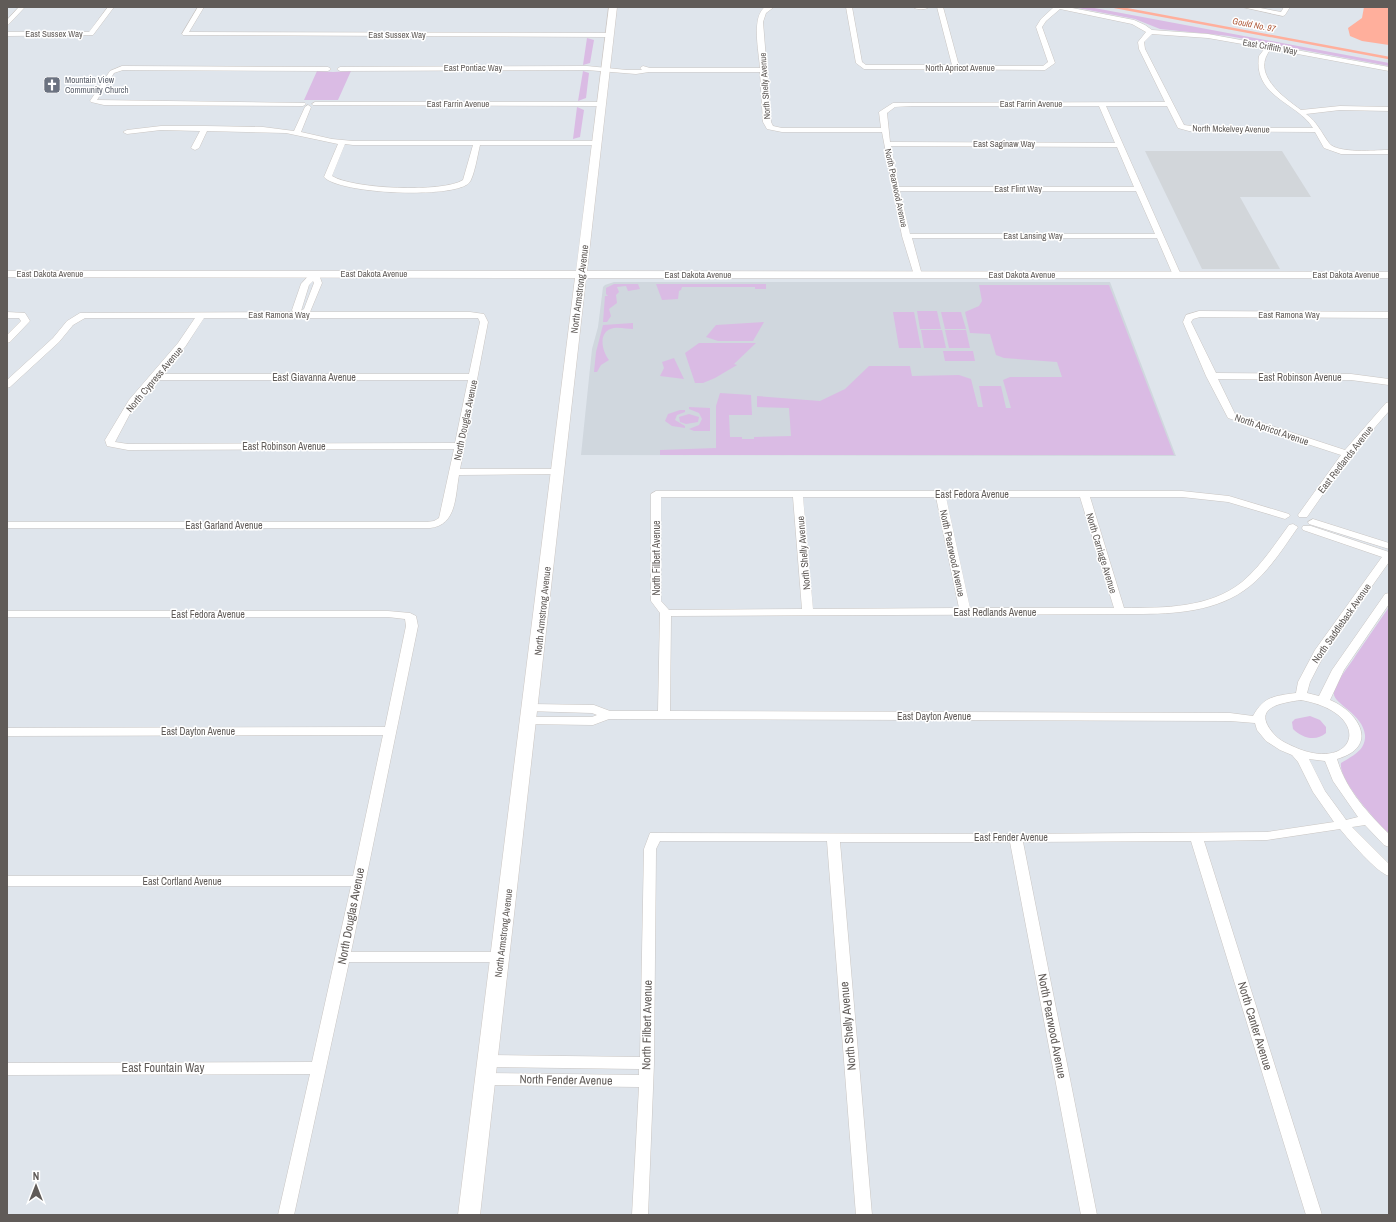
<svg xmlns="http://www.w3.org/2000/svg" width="1396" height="1222" font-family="'Archivo Narrow',sans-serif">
<rect width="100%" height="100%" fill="#dfe5ec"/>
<!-- industrial -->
<path fill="#d2d6da" d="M1145,151h137l29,46h-71l40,72h-78z"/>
<!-- education -->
<path fill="#d0d7de" d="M614,282h496l66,174 -595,-1 11,-106 6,-22 5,-40 2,-2z"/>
<!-- green -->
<path fill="#dabbe4" d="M1073,7h16l300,56v3l-160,-30 -69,-7 -25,-10z
M587,38l7,2 -4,23 -7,2z
M317,71l16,1 18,-1 -13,29h-34z
M583,71l6,2 -3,25 -8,3z
M577,107l7,3 -4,27 -7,2z
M614,284h24l2,5 -12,2 -2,-5 -9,1 2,5 -3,3 1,8 -8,6 2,7 -4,6h-4l2,-26h3l-2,-2v-6z
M656,284h110v5h-11v-2h-73l-1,3 -2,1 -1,8 -16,1z
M979,285h130l65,170h-514v-5l56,-2v-42l4,-13 31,2 1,20h-23l1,22h12v2h12v-2l37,-1 -2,-28 -32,-1v-11l63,5 25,-12 24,-23h41l2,10 47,-1 12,4 7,28h5l-4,-21h22l5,22h5l-8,-28 7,-3h52l-5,-15 -53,-4 -8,-3 -6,-21 -20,-1 -5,-21 14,-6 3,-5z
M917,311h20l4,18h-21z
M893,312h21l7,36h-22z
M941,312h20l5,17h-21z
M764,322l-11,19h-35l-12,-4 10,-12z
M633,323v6c-6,0 -13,-2 -19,-1 -17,3 -12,23 -5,32l-8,5 -4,7h-3l2,-20 7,-27z
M921,330h21l4,18h-22z
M945,330h21l4,18h-21z
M699,343h57l-22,21 3,1 -22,13 -12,5h-8l-10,-30z
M943,351h30l2,10h-30z
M674,358l10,21 -24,-3 4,-8 -2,-6z
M689,407l21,1v23h-16l-5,-2 10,-4 3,-6 -3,-6 -10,-4z
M680,410h5v2l-8,3 -2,5 10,6v2l-13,-2 -7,-5 3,-7z
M689,414l10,3 -1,5 -12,2 -6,-2 -1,-5z
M1389,607v227c-12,-12 -51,-54 -48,-71 12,-7 25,-13 24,-28 -2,-22 -34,-32 -31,-43 3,-13 15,-25 22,-37 11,-16 22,-32 33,-48z
M1310,716l10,4 6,7v6c-10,9 -24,5 -33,-4l-1,-7 3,-3z"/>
<!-- water -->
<path fill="#ffaf9c" d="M1364,7h25v38l-27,-4 -12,-5 -2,-8 14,-10z"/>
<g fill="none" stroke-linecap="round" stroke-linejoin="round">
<!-- stream -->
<path stroke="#ffaf9c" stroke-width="2.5" d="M1115,7l274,51"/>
<defs>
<path id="street" d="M19,7h6l-18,19v-6z
M108,7h6l-21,28 -86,1v-4h82z
M198,7h6l-15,25 421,1 3,2 -3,2 -427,-2 -1,-1z
M765,7h9l-8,6 -3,9 8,100 2,4 9,2h99l-2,-16 14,-9 272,-1 -26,-53 -1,-7 8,-10 -14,-8 -72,-15 -14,12 -4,6 13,36 -10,7 -181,-1 -8,-6 -10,-56h6l10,55 4,3h86l-15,-58h6l16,59h84l5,-4 -12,-35 5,-8 13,-12h13l67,13 11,5 7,5 56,4 181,33v4l-118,-22c-21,24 12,48 30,61l39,-4 49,1v4l-49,-1 -34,4c11,8 15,18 23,29 8,11 47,7 60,7v4h-48l-17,-6 -9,-16 -126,-1 -11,-3 -11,-22h-61l75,169 -1,2h-6l-1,-2 -16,-37h-245l10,37 -4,2 -4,-2 -12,-39 -20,-104h-100l-15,-3 -4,-7 -3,-50h-111l-13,2 -49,-4 -247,1 -3,-2 3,-2 247,-1 40,4h15l-2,-2 3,-2 7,2h110c-1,-16 -9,-51 5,-61zM1152,34l56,4 57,10 -6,8c-6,41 38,46 54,72h-108l-21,-3 -39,-76 -1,-7zM911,106h188l16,37 -225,-1 -3,-29 8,-6zM891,146l226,1 17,40h-235zM900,191h236l19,43h-245z
M913,7h16c-3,3 -13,3 -16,0z
M1242,7h13l26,5 3,-5h6l-5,8 -2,1z
M122,66l206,1 3,2 -3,2 -205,-1 -9,3 -17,27 208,3 1,1 -3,2 -199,-1 -13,-3 -1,-1 20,-30z
M315,102h286l3,2 -3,2 -288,-1 -1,-1z
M308,105l3,2 -10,25 31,7 21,2h243l4,2 -4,2h-116c-2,8 -6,33 -11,38 -16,16 -130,11 -145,-6l14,-33 -52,-11 -79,-2 -8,17 -4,2 -4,-2 9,-17 -39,-1 -34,4 -4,-2 4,-2 34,-4h44l58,1 31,4 11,-24zM345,144l8,1h120l-10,35c-20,13 -111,9 -131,-4z
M312,272h6l4,11 -12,29h160l14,2 4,8 -28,147h98l3,1 2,2 -2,2 -102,1c-4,21 -2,50 -29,53h-423v-6h420l7,-1 5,-3 15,-69 -326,1 -21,-4 -2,-6 24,-40 49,-57 17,-25h-110l-12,7 -14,17 -49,45 -3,1v-8l46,-42 14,-17 13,-8 213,-1 -1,-2 9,-26zM313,281l1,2 -10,26 -3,2 8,-26zM204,318h274l2,4 -11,52h-309l25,-27zM156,380h312l-13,63 -327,1 -13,-2 18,-34z
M1199,311l190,1v6l-189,-1 -7,2 -2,3 25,51 135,1 38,5v6l-38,-5 -133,-1 17,35 110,36 41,-47 3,-1v9l-39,45 -43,61h-8l-1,-2 43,-60 -113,-37 -22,-42 -23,-54 3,-7z
M7,312l18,1 5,8 -20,21 -3,1v-8l14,-14 -2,-3h-12z
M656,491h526l47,5 60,18 1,2 -5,3 -57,-17 -46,-5h-92l34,111c40,0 86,0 118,-26 19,-16 33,-38 47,-57l4,-1 5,3c-14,20 -29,44 -48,59 -32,26 -76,28 -114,28l-465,2 -1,95 560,2 23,3c11,-20 22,-20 43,-23l2,-11 17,-32 67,-93 -79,-27 -1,-2 1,-2h8l78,26v10l-63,89 -16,31 -3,11 12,3 13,-26 53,-76 4,-1v11l-45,66 -14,30c29,12 50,47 7,59 9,31 30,53 52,75v13l-5,-2 -19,-20 -13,2 37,37v12c-13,-4 -39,-35 -49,-47l-73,11 -63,1 118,374h-16l-115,-374 -168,1 74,373h-16l-71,-373h-170l32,373h-16l-29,-374h-167l-4,8 -2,214 -6,152h-16l7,-128 -154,-2 -5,-2 -2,-4 2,-4 5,-2 154,2v-6l-152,-2 -5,-2 -2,-4 2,-4 5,-2 153,2 4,-208 6,-16 366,1 251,-2 67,-10 -21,-30 -15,-30 -6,-7 -12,-5 -14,-9 -9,-11 -2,-7 -25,-2 -621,-2 -16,6 -68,-1 -2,-3 2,-3 4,-1h63l5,-2 -5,-2 -65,-2 -2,-3 2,-3 4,-1 63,1 16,6h48l2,-98 -9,-12v-107zM661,497h132l9,112 -133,1 -8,-9zM803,497h133l23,111 -146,1zM946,497h134l34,111h-144zM1301,700c73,13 56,71 -2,49 -9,-4 -20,-8 -26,-16 -22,-26 8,-30 28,-33zM1309,759l16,2 8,20 25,36 -12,3 -2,-3 -19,-26z
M1313,519l76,24v6l-80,-25 -1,-2z
M7,611h381l22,2 6,3 2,10 -67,326h149l5,1 2,4 -2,4 -5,1h-151l-55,253h-16l32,-141 -303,1v-12l305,-1 39,-176h-344v-10h346l30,-141 -376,1v-8l378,-1 21,-101 -1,-7 -17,-2h-381z"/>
<path id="secondary" d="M609,7h8l-30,264 802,1v6h-803l-106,937h-22l117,-937 -568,-1v-6h569z"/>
</defs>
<!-- street casing -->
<use href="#street" stroke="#cac6c3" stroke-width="1"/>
<!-- secondary casing -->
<use href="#secondary" stroke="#cdc7c3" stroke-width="1"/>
<!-- street -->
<use href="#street" fill="#fff" fill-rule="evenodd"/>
<!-- secondary -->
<use href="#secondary" fill="#fff" fill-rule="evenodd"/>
</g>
<!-- icons -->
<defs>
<symbol id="church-square" viewBox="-11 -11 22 22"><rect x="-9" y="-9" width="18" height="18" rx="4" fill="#6b7280" stroke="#fff"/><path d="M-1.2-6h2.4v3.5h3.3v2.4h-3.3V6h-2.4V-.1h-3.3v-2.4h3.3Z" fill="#fff"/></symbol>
</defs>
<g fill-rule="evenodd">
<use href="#church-square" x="42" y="75" width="20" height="20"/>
</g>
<g text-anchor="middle" stroke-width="3" stroke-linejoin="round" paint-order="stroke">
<!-- far-water labels -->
<g font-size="9" font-style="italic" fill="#af5a3a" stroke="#fff">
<text transform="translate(1254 25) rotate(11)" y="3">Gould No. 97</text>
</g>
<!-- far-street labels -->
<g font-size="9" fill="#605b58" stroke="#fff">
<text x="54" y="37">East Sussex Way</text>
<text x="397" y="38">East Sussex Way</text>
<text transform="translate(1270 47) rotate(10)" y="3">East Criffith Way</text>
<text x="473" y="71">East Pontiac Way</text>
<text x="960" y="71">North Apricot Avenue</text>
<text transform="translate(765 86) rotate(-94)" y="3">North Shelly Avenue</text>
<text x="458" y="107">East Farrin Avenue</text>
<text x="1031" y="107">East Farrin Avenue</text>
<text transform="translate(1231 129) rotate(1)" y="3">North Mckelvey Avenue</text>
<text x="1004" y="147">East Saginaw Way</text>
<text transform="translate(896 188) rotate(78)" y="3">North Pearwood Avenue</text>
<text x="1018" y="192">East Flint Way</text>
<text x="1033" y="239">East Lansing Way</text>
<text x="50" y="277">East Dakota Avenue</text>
<text x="374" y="277">East Dakota Avenue</text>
<text x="698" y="278">East Dakota Avenue</text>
<text x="1022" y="278">East Dakota Avenue</text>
<text x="1346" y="278">East Dakota Avenue</text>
<text x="279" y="318">East Ramona Way</text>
<text x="1289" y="318">East Ramona Way</text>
</g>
<!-- far-worship labels -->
<g font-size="9" fill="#5b616d" stroke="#fff" text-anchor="start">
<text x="65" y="83">Mountain View<tspan x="65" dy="10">Community Church</tspan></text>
</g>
<!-- street labels -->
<g font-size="10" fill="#605b58" stroke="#fff">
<text transform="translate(579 289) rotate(-83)" y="4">North Armstrong Avenue</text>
<text x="314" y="381">East Giavanna Avenue</text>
<text x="1300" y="381">East Robinson Avenue</text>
<text transform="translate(154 379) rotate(-50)" y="4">North Cypress Avenue</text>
<text transform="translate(465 420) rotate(-78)" y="4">North Douglas Avenue</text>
<text transform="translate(1272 429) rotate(19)" y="4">North Apricot Avenue</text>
<text x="284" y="450">East Robinson Avenue</text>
<text transform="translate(1345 459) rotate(-52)" y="4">East Redlands Avenue</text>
<text x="972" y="498">East Fedora Avenue</text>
<text x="224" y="529">East Garland Avenue</text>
<text transform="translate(803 553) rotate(-95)" y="4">North Shelly Avenue</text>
<text transform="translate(953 553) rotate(78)" y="4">North Pearwood Avenue</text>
<text transform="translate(1102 553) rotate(73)" y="4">North Carriage Avenue</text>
<text transform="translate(656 558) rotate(-90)" y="4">North Filbert Avenue</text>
<text transform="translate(542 611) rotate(-84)" y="4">North Armstrong Avenue</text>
<text x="995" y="616">East Redlands Avenue</text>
<text x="208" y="618">East Fedora Avenue</text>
<text transform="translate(1341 623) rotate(-55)" y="4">North Saddleback Avenue</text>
<text x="934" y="720">East Dayton Avenue</text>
<text x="198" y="735">East Dayton Avenue</text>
<text x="1011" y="841">East Fender Avenue</text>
<text x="182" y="885">East Cortland Avenue</text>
<text transform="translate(503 933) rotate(-83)" y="4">North Armstrong Avenue</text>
</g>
<!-- near-street labels -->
<g font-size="12" fill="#605b58" stroke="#fff">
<text transform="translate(351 916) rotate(-79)" y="4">North Douglas Avenue</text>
<text transform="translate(647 1025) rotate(-89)" y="4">North Filbert Avenue</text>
<text transform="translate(848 1026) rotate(-95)" y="4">North Shelly Avenue</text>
<text transform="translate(1052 1026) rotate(79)" y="4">North Pearwood Avenue</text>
<text transform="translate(1255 1026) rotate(73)" y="4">North Canter Avenue</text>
<text x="163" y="1072">East Fountain Way</text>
<text transform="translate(566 1080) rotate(1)" y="4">North Fender Avenue</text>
</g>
</g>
<!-- border -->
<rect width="1396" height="1222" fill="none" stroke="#605b58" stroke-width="16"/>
<!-- north arrow -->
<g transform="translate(36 1186)" stroke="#ffffff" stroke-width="3" paint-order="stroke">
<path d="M0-3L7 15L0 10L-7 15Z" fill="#605b58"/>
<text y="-6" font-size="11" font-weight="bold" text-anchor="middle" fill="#605b58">N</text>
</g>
</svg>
